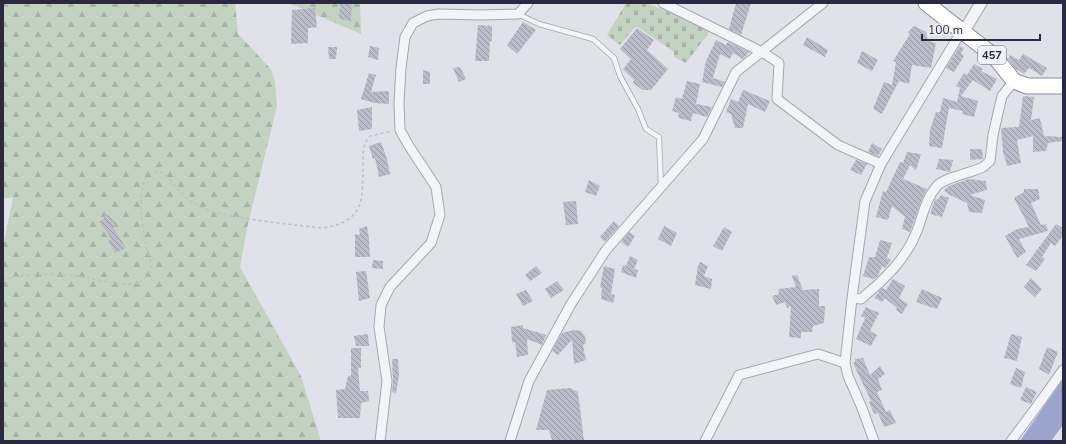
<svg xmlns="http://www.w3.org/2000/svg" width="1066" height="444" font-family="'Nunito Sans',sans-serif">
<defs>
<pattern id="forest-firs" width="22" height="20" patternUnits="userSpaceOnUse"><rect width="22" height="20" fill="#c2d3c2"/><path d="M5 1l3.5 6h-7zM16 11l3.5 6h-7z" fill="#a7b5a8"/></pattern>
<pattern id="cemetery-stones" width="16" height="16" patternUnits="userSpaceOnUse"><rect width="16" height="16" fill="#c2d3c2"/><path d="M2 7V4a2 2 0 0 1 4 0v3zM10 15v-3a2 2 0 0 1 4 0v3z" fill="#a7b5a8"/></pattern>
<pattern id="building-back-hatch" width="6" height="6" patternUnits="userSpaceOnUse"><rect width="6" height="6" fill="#bbbcc9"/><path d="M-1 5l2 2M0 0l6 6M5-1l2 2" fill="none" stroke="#9899a5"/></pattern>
</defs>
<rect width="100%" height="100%" fill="#e1e1e9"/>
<!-- forest -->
<path fill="url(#forest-firs)" d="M3,3h232l3,31 33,35 4,13 2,24 -30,122 -7,39 61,109 20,65h-318v-193l10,-51 -10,2z
M291,3h69l1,31 -70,-30z"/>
<!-- cemetery -->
<path fill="url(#cemetery-stones)" d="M626,3h21l62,26 -1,5 -22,29 -12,-6v-5l-38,-26 -16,19 -13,-10z"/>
<!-- water -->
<path fill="#9ba4ca" d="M1063,379v46l-12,16h-31z"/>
<!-- building -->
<path fill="url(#building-back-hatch)" d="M340,3h12l-1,18 -12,-2z
M736,3h15l-10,32 -12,-6z
M315,8l2,19 -9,1v15l-17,1 1,-34z
M523,22l13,8 -19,24 -10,-9z
M478,25l14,1v15h-2l-1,20h-14z
M914,26l12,6 2,9 8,2 -5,25 -19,-3 -3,19 -10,-3 -17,33 -9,-5 11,-27 8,3 4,-23 -3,-1 17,-27 -2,-2z
M637,28l17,12 -7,10 21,19 -17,21h-8l-10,-7 1,-3 -11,-11 8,-10 -11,-10z
M807,37l21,13 -3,7 -22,-12z
M716,40l10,5 2,-3 21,10 -6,7 -10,-6 -3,6 -10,-5 -7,24 12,4 -3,5 -20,-5 4,-21z
M370,46l9,2 -1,12 -10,-3z
M960,46l4,2 -3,5 3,3 -10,16 -8,-4z
M328,47h9l-1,12h-7z
M862,51l16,9 -6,11 -15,-8z
M1023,54l24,14 -5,8 -13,-8 -5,6 -8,-5 -8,-10 2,-4 9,5z
M974,64l9,5 -2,2 16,8 -7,12 -17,-11 -12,16 17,5 -4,16 -12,-3 1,-3 -14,-3 -7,40 -13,-2 1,-16 6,-18h4l3,-14 14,4 3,-14 -4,-2 8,-13 3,2z
M460,67l6,12 -7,3 -6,-14z
M423,70l7,2v12h-7z
M369,73l7,2 -5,17 18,-1v13l-14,-1 -14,-4z
M687,81l13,3 -4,20 16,3 -5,10 -14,-4 -2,8 -13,-3 1,-5 -7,-2 4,-14 6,2z
M743,90l27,11 -5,11 -17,-8 -5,24h-8l-4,-14 -5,-2 5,-13 7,3z
M1023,96l11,1 -3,23 9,-2 4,18 19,1v4l-15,2 -2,8 -13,1v-16l-16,4 4,23 -14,3 -4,-14 -2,-24 18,-1z
M372,107v22l-13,2 -2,-21z
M381,142l6,17 3,15 -11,3 -4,-19 -2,1 -4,-13z
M872,143l10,6 -4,7 -10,-4z
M970,149h12l1,10 -13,1z
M907,152l14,2 -5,16 -6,-5 -7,14 24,10 -5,10 -12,33 -8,-3 3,-12 -13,-11 -4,14 -12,-3 7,-26 3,1 14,-30 3,1z
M939,159l14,1 -3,12 -14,-3z
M856,160l11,4 -6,11 -11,-5z
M968,179l18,2 1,9 -17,5 15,5 -3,13 -13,-1 -2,-9 -19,-9 -4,-4 5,-4z
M589,180l11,6 -4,10 -11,-4z
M1024,189h14l2,10 -9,4 10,22 5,-1 2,7 -29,8 7,13 -9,6 -12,-22 12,-7 12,-2 -15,-29 10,-6z
M941,195l8,3 -7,19 -12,-3 5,-15 2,1z
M576,201l2,23 -12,1 -3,-23z
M108,215l8,9 -3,3 13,21 -11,5 -7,-12 4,-2 -13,-17z
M614,221l5,5 -14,16 -5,-5z
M1056,224l7,4v8l-8,10 -4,-3 -9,14 3,2 -9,12 -10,-6z
M367,226l2,13 1,18h-15v-23l5,1 -1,-6z
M664,226l13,7 -6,13 -13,-7z
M724,227l8,5 -10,19 -9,-5z
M629,232l6,4 -7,11 -7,-5z
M880,240l12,3 -5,15 4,2 -6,8 -3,-2 -4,10 -4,3 -11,-3 6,-19h6z
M630,256l8,4 -4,9 4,1 -2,8 -15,-6 2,-7 3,1z
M373,260l10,1v8l-11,-1z
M700,262l8,4 -4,10 8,3 -1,10 -16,-4 3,-19z
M536,266l6,7 -12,8 -5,-6z
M604,266l11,3 -4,25 4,1 -2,8 -12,-4 1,-11 -2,-1z
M366,271l4,27 -11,3 -3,-29z
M797,275l6,15 16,-1v17h6l-1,17 -11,3 -1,6h-11v6l-12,-1 2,-31 -4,2 -2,-6 -9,3 -4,-9 7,-2 -1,-5 18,-2 -4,-11z
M1031,278l11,11 -7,8 -11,-10z
M893,279l12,7 -6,12 9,6 -6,10 -6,-4 1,-2 -12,-10 -3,4 -8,-4 8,-10 4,2z
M557,281l7,9 -13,8 -6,-9z
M922,289l20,9 -5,11 -21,-7z
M526,290l7,11 -10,5 -7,-12z
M866,307l13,6 -9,18 7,4 -6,11 -15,-7 9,-21 -4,-2z
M523,325v3l23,7 -4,10 -15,-6 1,16 -11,2 -2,-15h-3l-1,-15z
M574,330l7,1 4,5 1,7 -3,2 3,15 -12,4 -2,-24 -14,15 -6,-4 10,-18z
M368,334l1,12h-13l-2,-10z
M1011,334l11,3 -5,24 -13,-3z
M1047,347l11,5 -9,23 -10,-6z
M351,348h10v20h-3l2,23h8l1,10 -8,2 -1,15h-22l-2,-28 9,-1 3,-13h3z
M863,358l7,17 10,-9 5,8 -7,5 4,11 -5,2 9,20 4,-2 6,13 -12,4 -6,-14 -4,1 -5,-12 2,-1 -18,-38 2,-1v-3z
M392,359h6l1,16 -3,18 -4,-1 1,-10z
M1016,368l9,4 -4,16 -11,-4z
M1026,387l11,5 -6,12 -11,-4z
M570,388l8,4 6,49h-32l-3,-11h-13l11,-40z"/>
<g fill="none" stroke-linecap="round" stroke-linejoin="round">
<defs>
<path id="service" d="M518,14l21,10 54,15 21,19 6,18 18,33 8,20 13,8 2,49"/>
<path id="minor" d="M663,3l99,49 17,11 -2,36 61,46 43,19
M852,298l9,1c23,-19 45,-40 56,-68 6,-16 9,-33 20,-45 8,-9 35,-13 46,-19 2,-1 4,-4 7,-6l3,-26 9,-39 12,-15
M380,441l7,-60 -8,-54 2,-22 9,-18 41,-44 9,-28 -4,-28 -27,-41 -9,-16 -1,-28 2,-34 4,-31 8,-14 14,-7 12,-2 41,1 38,-1 10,-11
M510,441l19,-60 42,-77 35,-54 97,-111 33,-67 87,-69
M705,441l34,-66 79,-21 27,9
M874,441l-12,-33 -14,-32 -3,-13 7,-65 13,-97 16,-37 77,-127 5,-4
M1011,441l24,-32 28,-39"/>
<path id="tertiary" d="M963,33l18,-30"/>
<path id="trunk" d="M926,3l68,53 20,25 13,5h36"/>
</defs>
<!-- service casing -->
<use href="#service" stroke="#a6a6b3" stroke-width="6"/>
<!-- minor casing -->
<use href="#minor" stroke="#a6a6b3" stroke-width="11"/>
<!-- tertiary casing -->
<use href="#tertiary" stroke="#a6a6b3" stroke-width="13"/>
<!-- trunk casing -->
<use href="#trunk" stroke="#888aa0" stroke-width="17"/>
<!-- path -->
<path stroke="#bebfc8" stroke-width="1.5" stroke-dasharray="3 3" stroke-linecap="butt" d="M3,279c25,-5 53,-6 78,-2 16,2 36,8 51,7 8,0 13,-5 17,-12 4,-7 -1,-18 -3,-26 -3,-15 -12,-69 7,-74 13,-4 22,17 30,23 6,5 13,10 20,13 12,5 23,7 35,9 28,5 56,8 85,11 44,-7 39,-30 40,-66 0,-10 0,-19 7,-26l22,-5"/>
<!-- service -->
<use href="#service" stroke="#f3f4f8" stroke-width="4.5"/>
<!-- minor -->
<use href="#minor" stroke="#f3f4f8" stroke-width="9"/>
<!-- tertiary -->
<use href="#tertiary" stroke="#f3f4f8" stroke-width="11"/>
<!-- trunk -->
<use href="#trunk" stroke="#fff" stroke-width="15"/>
</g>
<g text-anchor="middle" stroke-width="3.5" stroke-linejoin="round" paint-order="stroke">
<!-- shield labels -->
<rect fill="#f0f1f7" stroke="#656678" stroke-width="1" x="978" y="46" width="28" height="18" rx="3"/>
<g font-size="11" font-weight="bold" fill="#292a41">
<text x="992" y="59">457</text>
</g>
</g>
<!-- border -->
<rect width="1066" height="444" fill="none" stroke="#292a41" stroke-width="8"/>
<!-- scale -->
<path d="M922 34v6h118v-6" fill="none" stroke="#292a41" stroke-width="2"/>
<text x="928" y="34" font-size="12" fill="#292a41" stroke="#f0f1f7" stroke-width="3" paint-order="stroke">100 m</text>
</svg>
